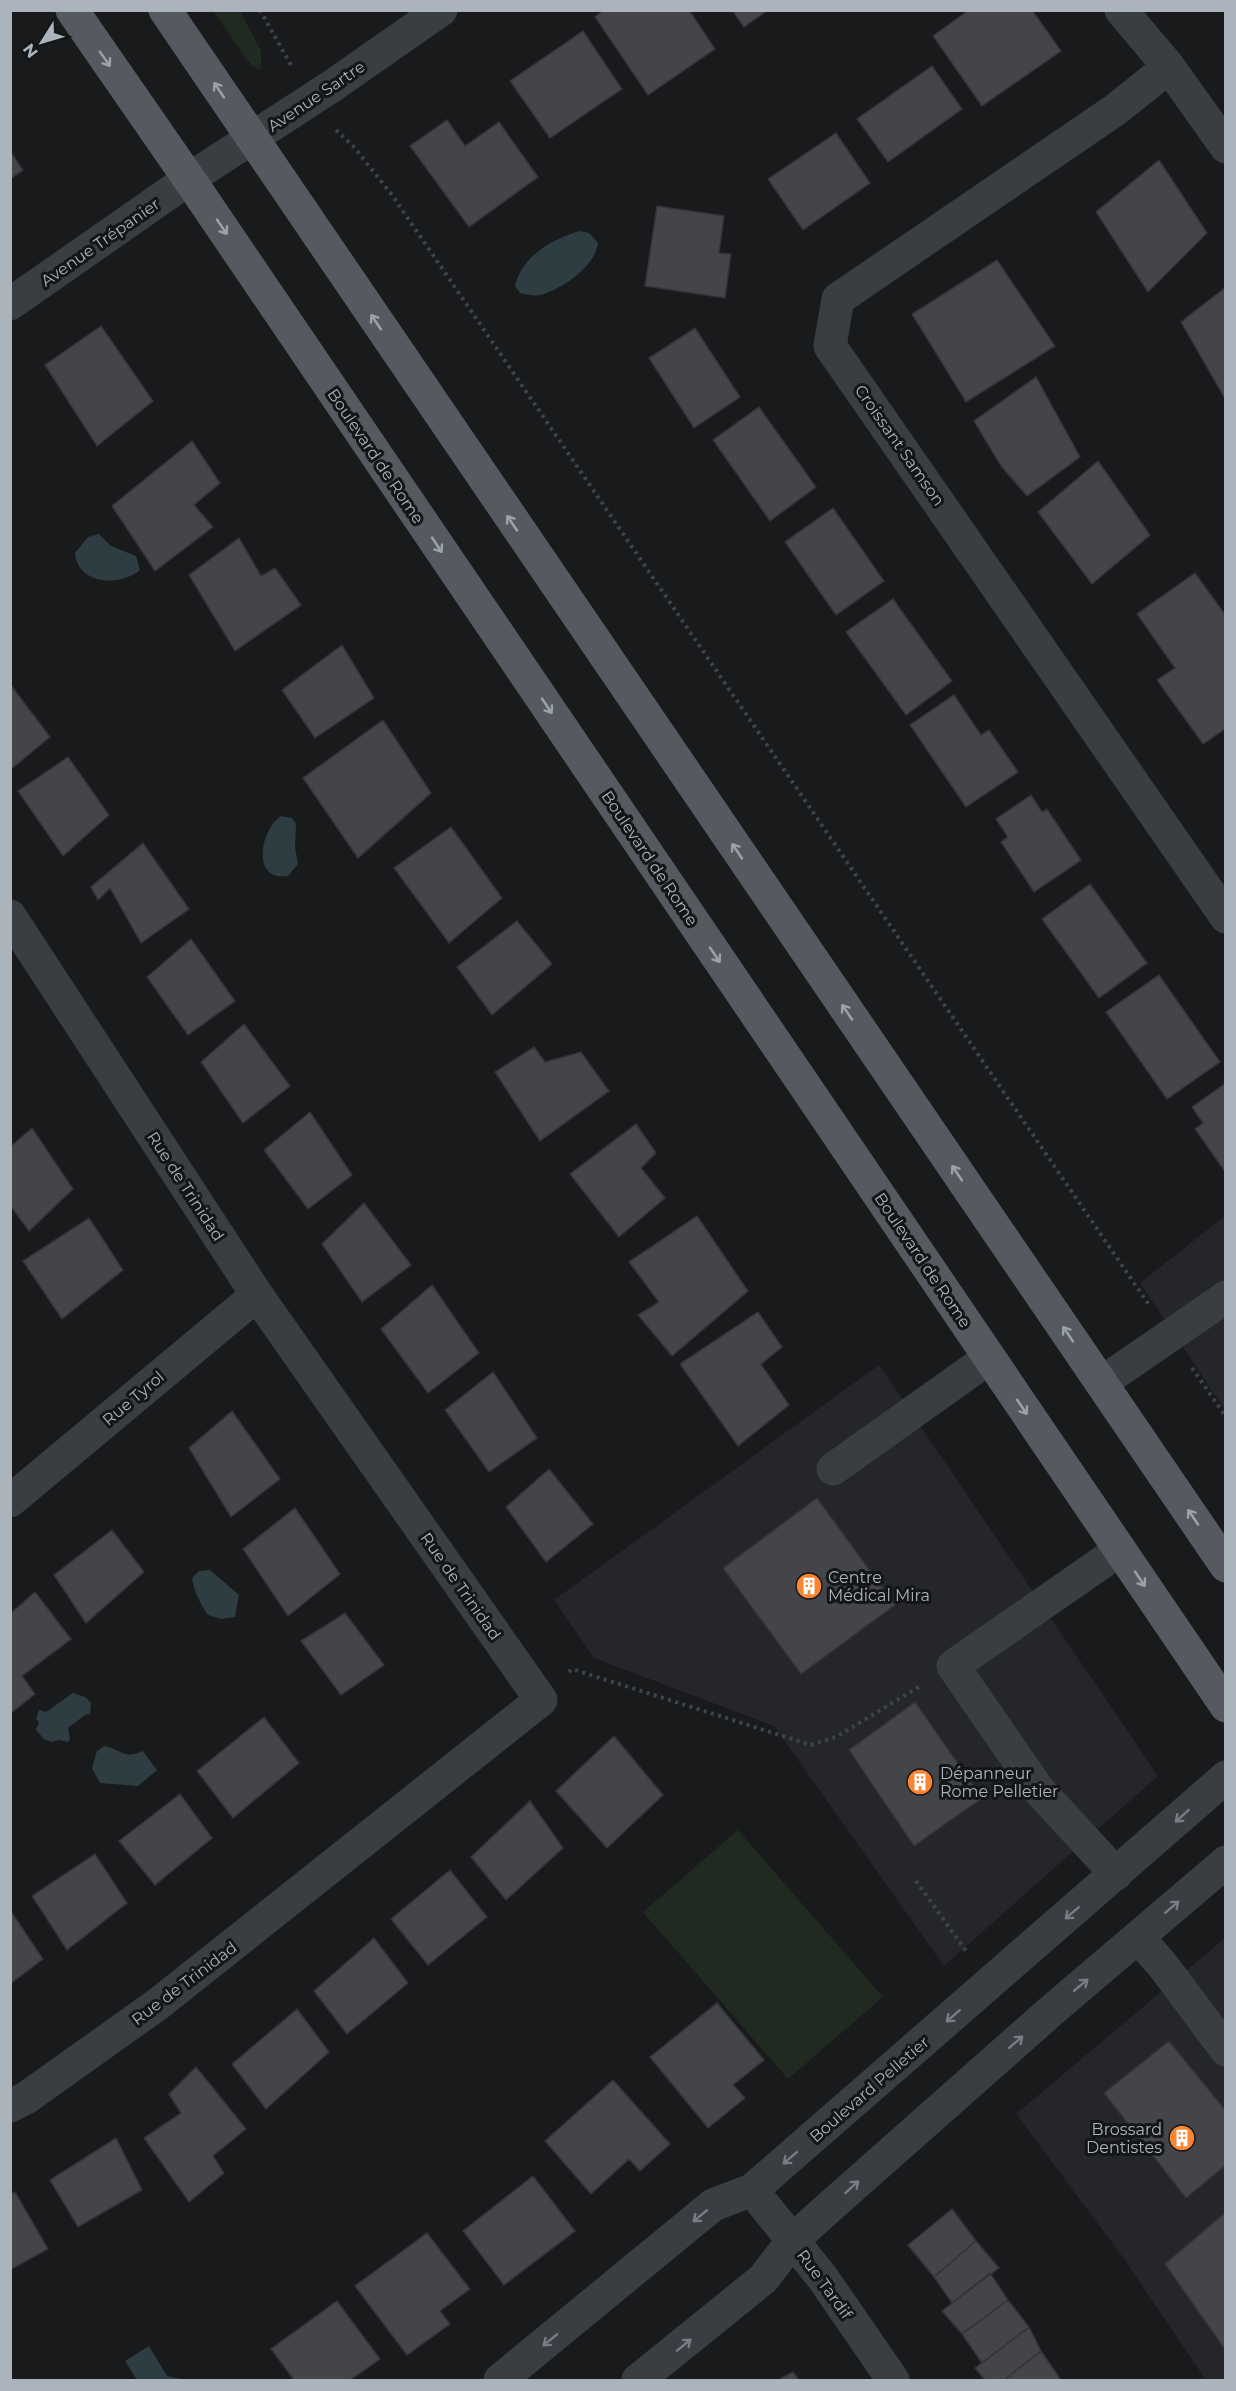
<svg xmlns="http://www.w3.org/2000/svg" width="1236" height="2391" font-family="Montserrat,sans-serif">
<rect width="100%" height="100%" fill="#191a1c"/>
<!-- built -->
<path fill="#252629" d="M1225,1216v194l-85,-127z
M879,1365l279,411 -214,190 -170,-240 -180,-68 -40,-58z
M1225,1938v442h-19l-84,-124 -106,-142z"/>
<!-- green -->
<path fill="#212a21" d="M213,11h27l21,40v19l-7,-3 -7,-7z
M738,1830l145,167 -95,82 -145,-167z"/>
<!-- water -->
<path fill="#2e3d41" d="M579,231l10,2 9,10c-3,23 -33,44 -54,51 -8,3 -16,1 -24,-1l-5,-7c7,-30 36,-46 64,-55z
M99,534l12,12 25,10 4,14c-20,17 -62,15 -65,-17l13,-16z
M281,816l11,2 4,6 -1,23 3,17 -10,12c-38,6 -27,-47 -7,-60z
M210,1570l29,25 -4,22 -14,2 -13,-4c-8,-12 -14,-23 -16,-37l7,-7z
M73,1693l12,4 6,6 -1,11 -5,1 -17,13 2,11 -2,3 -9,-2 -8,2 -7,-3 -8,-9 3,-8 -3,-3 3,-9 7,2z
M104,1746c17,3 19,14 39,5l14,19 -19,16 -38,-3 -8,-15 5,-17z
M149,2346l18,30 18,4h-48l-12,-19z"/>
<!-- building -->
<path fill="#434549" stroke="#333438" stroke-width="1.5" d="M604,10h85l26,39 -67,46 -53,-78z
M732,10h36l-24,17z
M969,10h63l29,41 -79,55 -49,-70z
M583,31l39,58 -72,49 -40,-57z
M932,66l30,43 -74,53 -31,-43z
M447,120l18,26 34,-24 39,55 -69,50 -59,-81z
M836,133l34,50 -67,47 -35,-51z
M10,151l13,19 -13,9z
M1159,160l48,73 -59,59 -52,-80z
M657,206l67,10 -5,37 12,1 -6,44 -80,-12z
M997,260l58,86 -89,56 -54,-88z
M1226,287v109l-2,1 -43,-75z
M101,326l52,75 -56,45 -52,-81z
M695,328l45,69 -46,31 -45,-70z
M1036,377l44,80 -53,39 -26,-30 -27,-45z
M759,407l57,80 -46,34 -57,-81z
M192,441l28,42 -26,22 19,22 -58,44 -43,-65z
M1098,461l52,74 -58,49 -54,-72z
M833,508l51,73 -48,34 -51,-73z
M239,538l22,38 14,-8 26,37 -66,46 -46,-76z
M1195,573l31,43v112l-23,16 -46,-64 18,-12 -38,-54z
M893,599l59,82 -46,34 -60,-83z
M342,645l32,53 -59,40 -33,-48z
M10,684l40,53 -40,33z
M954,695l27,40 8,-5 29,42 -52,35 -56,-82z
M383,720l48,73 -73,65 -55,-80z
M68,757l41,58 -46,41 -45,-65z
M1031,795l11,17 5,-3 34,51 -47,32 -33,-50 7,-5 -12,-18z
M451,827l51,71 -53,45 -55,-75z
M143,843l46,66 -48,34 -31,-55 -12,12 -7,-13z
M1090,884l57,79 -48,35 -57,-79z
M517,921l35,43 -60,51 -35,-48z
M191,939l44,62 -47,34 -41,-58z
M1159,975l61,87 -53,37 -61,-87z
M244,1024l46,62 -47,37 -42,-61z
M534,1047l11,15 36,-10 28,39 -69,50 -45,-69z
M1226,1083v90l-31,-44 8,-6 -11,-16z
M310,1112l42,63 -44,34 -44,-59z
M636,1124l20,29 -15,15 24,30 -46,39 -49,-63z
M32,1128l41,61 -44,42 -19,-26v-58z
M364,1203l47,62 -49,37 -40,-58z
M697,1216l51,75 -76,65 -34,-41 21,-13 -30,-40z
M89,1218l34,52 -61,49 -39,-58z
M432,1285l47,68 -51,40 -47,-64z
M758,1312l24,35 -21,17 28,41 -51,41 -58,-82z
M493,1372l44,66 -48,34 -44,-62z
M232,1411l48,68 -49,38 -42,-69z
M549,1469l44,55 -47,38 -40,-55z
M817,1498l78,107 -94,69 -78,-106z
M295,1508l45,66 -52,42 -45,-67z
M112,1530l32,42 -58,51 -32,-48z
M35,1592l36,47 -49,37 13,18 -25,20v-100z
M345,1613l39,52 -43,30 -40,-54z
M915,1702l67,96 -68,48 -65,-96z
M264,1717l35,46 -66,55 -36,-47z
M614,1736l49,59 -56,53 -51,-57z
M180,1794l32,44 -57,47 -36,-44z
M530,1801l33,47 -57,52 -35,-43z
M95,1854l32,49 -60,47 -35,-54z
M450,1870l37,47 -59,48 -37,-46z
M10,1910l33,49 -33,25z
M374,1938l34,45 -61,51 -33,-43z
M717,2003l47,57 -31,25 12,13 -37,30 -58,-71z
M297,2009l32,43 -63,57 -34,-45z
M1169,2041l57,70v54l-40,33 -82,-105z
M196,2067l50,62 -33,27 11,17 -35,29 -45,-64 37,-25 -12,-19z
M613,2080l57,64 -30,27 -11,-12 -38,35 -46,-53z
M116,2138l26,52 -64,37 -28,-47z
M533,2176l42,55 -71,54 -41,-54z
M15,2192l33,57 -38,21v-75z
M952,2209l24,32 -42,36 -26,-32z
M1226,2212v139l-61,-87z
M427,2233l43,56 -30,22 10,13 -43,31 -52,-69z
M976,2241l23,27 -47,35 -18,-26z
M990,2273l18,27 -46,34 -20,-23z
M1008,2300l21,27 -47,36 -20,-29z
M337,2301l43,58 -30,21h-56l-23,-31z
M1029,2327l12,24 -37,29h-19l-10,-12z
M1041,2351l20,29h-57z
M793,2372l6,8h-21z"/>
<g fill="none" stroke-linecap="round" stroke-linejoin="round">
<!-- path -->
<path stroke="#404448" stroke-width="4" stroke-dasharray="3 4.5" stroke-linecap="butt" d="M260,10l32,57
M336,130l18,17 38,48 757,1110
M1192,1368l34,49
M569,1672l3,-3 239,76 25,-8 86,-52
M916,1881l50,70"/>
<!-- minor -->
<path stroke="#3a3d41" stroke-width="33" d="M1121,10l48,57 57,80
M1169,67l-54,43 -277,189 -8,47 396,571
M10,304l179,-125 143,-93 109,-76
M10,916l247,379 284,405 -383,304 -132,94 -16,8
M1101,1383l125,-86
M833,1469l156,-111
M10,1501l247,-206
M1116,1874l-78,-85 -85,-123 167,-116
M1138,1937l26,30 62,83
M752,2190l70,87 71,103
M500,2380l213,-175 39,-15 474,-413
M638,2380l125,-101 30,-39 32,-29 226,-200 175,-149"/>
<!-- major -->
<path stroke="#565a60" stroke-width="33" d="M72,10l117,169 1037,1527
M165,10l1061,1556"/>
</g>
<!-- one-way arrows -->
<defs><path id="oneway-shaft" d="M-6 0H5M1.5-3L5.5 0L1.5 3" fill="none" stroke-width="1.6" stroke-linecap="round" stroke-linejoin="round" transform="scale(1.5)"/></defs>
<g stroke="#9aa2aa">
<use href="#oneway-shaft" transform="translate(105 59) rotate(55)"/>
<use href="#oneway-shaft" transform="translate(219 90) rotate(-124)"/>
<use href="#oneway-shaft" transform="translate(222 227) rotate(56)"/>
<use href="#oneway-shaft" transform="translate(376 322) rotate(-124)"/>
<use href="#oneway-shaft" transform="translate(512 523) rotate(-124)"/>
<use href="#oneway-shaft" transform="translate(437 545) rotate(56)"/>
<use href="#oneway-shaft" transform="translate(547 706) rotate(56)"/>
<use href="#oneway-shaft" transform="translate(737 851) rotate(-124)"/>
<use href="#oneway-shaft" transform="translate(715 955) rotate(56)"/>
<use href="#oneway-shaft" transform="translate(847 1012) rotate(-124)"/>
<use href="#oneway-shaft" transform="translate(957 1173) rotate(-124)"/>
<use href="#oneway-shaft" transform="translate(1068 1334) rotate(-124)"/>
<use href="#oneway-shaft" transform="translate(1022 1407) rotate(56)"/>
<use href="#oneway-shaft" transform="translate(1193 1517) rotate(-124)"/>
<use href="#oneway-shaft" transform="translate(1140 1579) rotate(56)"/>
</g>
<g stroke="#787e85">
<use href="#oneway-shaft" transform="translate(1182 1816) rotate(138)"/>
<use href="#oneway-shaft" transform="translate(1172 1907) rotate(-41)"/>
<use href="#oneway-shaft" transform="translate(1072 1913) rotate(139)"/>
<use href="#oneway-shaft" transform="translate(1081 1985) rotate(-40)"/>
<use href="#oneway-shaft" transform="translate(953 2016) rotate(139)"/>
<use href="#oneway-shaft" transform="translate(1016 2042) rotate(-41)"/>
<use href="#oneway-shaft" transform="translate(790 2158) rotate(139)"/>
<use href="#oneway-shaft" transform="translate(852 2187) rotate(-42)"/>
<use href="#oneway-shaft" transform="translate(700 2216) rotate(140)"/>
<use href="#oneway-shaft" transform="translate(550 2340) rotate(141)"/>
<use href="#oneway-shaft" transform="translate(684 2345) rotate(-39)"/>
</g>
<!-- icons -->
<defs>
<symbol id="building-disc" viewBox="-11 -11 22 22"><circle r="9.5" fill="#fa8633" stroke="#141517"/><path d="M-4-6H4V6H1V3H-1V6H-4ZM-2.5-4.3h1.7v1.8h-1.7ZM.8-4.3h1.7v1.8H.8ZM-2.5-1h1.7V.8h-1.7ZM.8-1h1.7V.8H.8Z" fill="#fff"/></symbol>
</defs>
<g fill-rule="evenodd">
<use href="#building-disc" x="794" y="1571" width="30" height="30"/>
<use href="#building-disc" x="905" y="1767" width="30" height="30"/>
<use href="#building-disc" x="1167" y="2123" width="30" height="30"/>
</g>
<g text-anchor="middle" stroke-width="6" stroke-linejoin="round" paint-order="stroke">
<!-- street labels -->
<g font-size="16" fill="#abb4bc" stroke="#141517">
<text transform="translate(316 96) rotate(-34)" y="6">Avenue Sartre</text>
<text transform="translate(100 242) rotate(-35)" y="6">Avenue Trépanier</text>
<text transform="translate(900 445) rotate(55)" y="6">Croissant Samson</text>
<text transform="translate(376 456) rotate(56)" y="6">Boulevard de Rome</text>
<text transform="translate(650 858) rotate(56)" y="6">Boulevard de Rome</text>
<text transform="translate(186 1186) rotate(57)" y="6">Rue de Trinidad</text>
<text transform="translate(923 1260) rotate(56)" y="6">Boulevard de Rome</text>
<text transform="translate(133 1398) rotate(-40)" y="6">Rue Tyrol</text>
<text transform="translate(461 1586) rotate(55)" y="6">Rue de Trinidad</text>
<text transform="translate(184 1983) rotate(-37)" y="6">Rue de Trinidad</text>
<text transform="translate(869 2089) rotate(-41)" y="6">Boulevard Pelletier</text>
<text transform="translate(825 2284) rotate(54)" y="6">Rue Tardif</text>
</g>
<!-- poi labels -->
<g font-size="16" fill="#abb4bc" stroke="#141517" text-anchor="start">
<text x="828" y="1583">Centre<tspan x="828" dy="18">Médical Mira</tspan></text>
<text x="940" y="1779">Dépanneur<tspan x="940" dy="18">Rome Pelletier</tspan></text>
<text x="1162" y="2135" text-anchor="end">Brossard<tspan x="1162" dy="18">Dentistes</tspan></text>
</g>
</g>
<!-- border -->
<rect width="1236" height="2391" fill="none" stroke="#abb4bc" stroke-width="24"/>
<!-- north arrow -->
<g transform="translate(42 42) rotate(233)" stroke="#141517" stroke-width="4.5" paint-order="stroke">
<path d="M0-4.5L10 22L0 15L-10 22Z" fill="#abb4bc"/>
<text y="-9" font-size="16" font-weight="bold" text-anchor="middle" fill="#abb4bc">N</text>
</g>
</svg>
